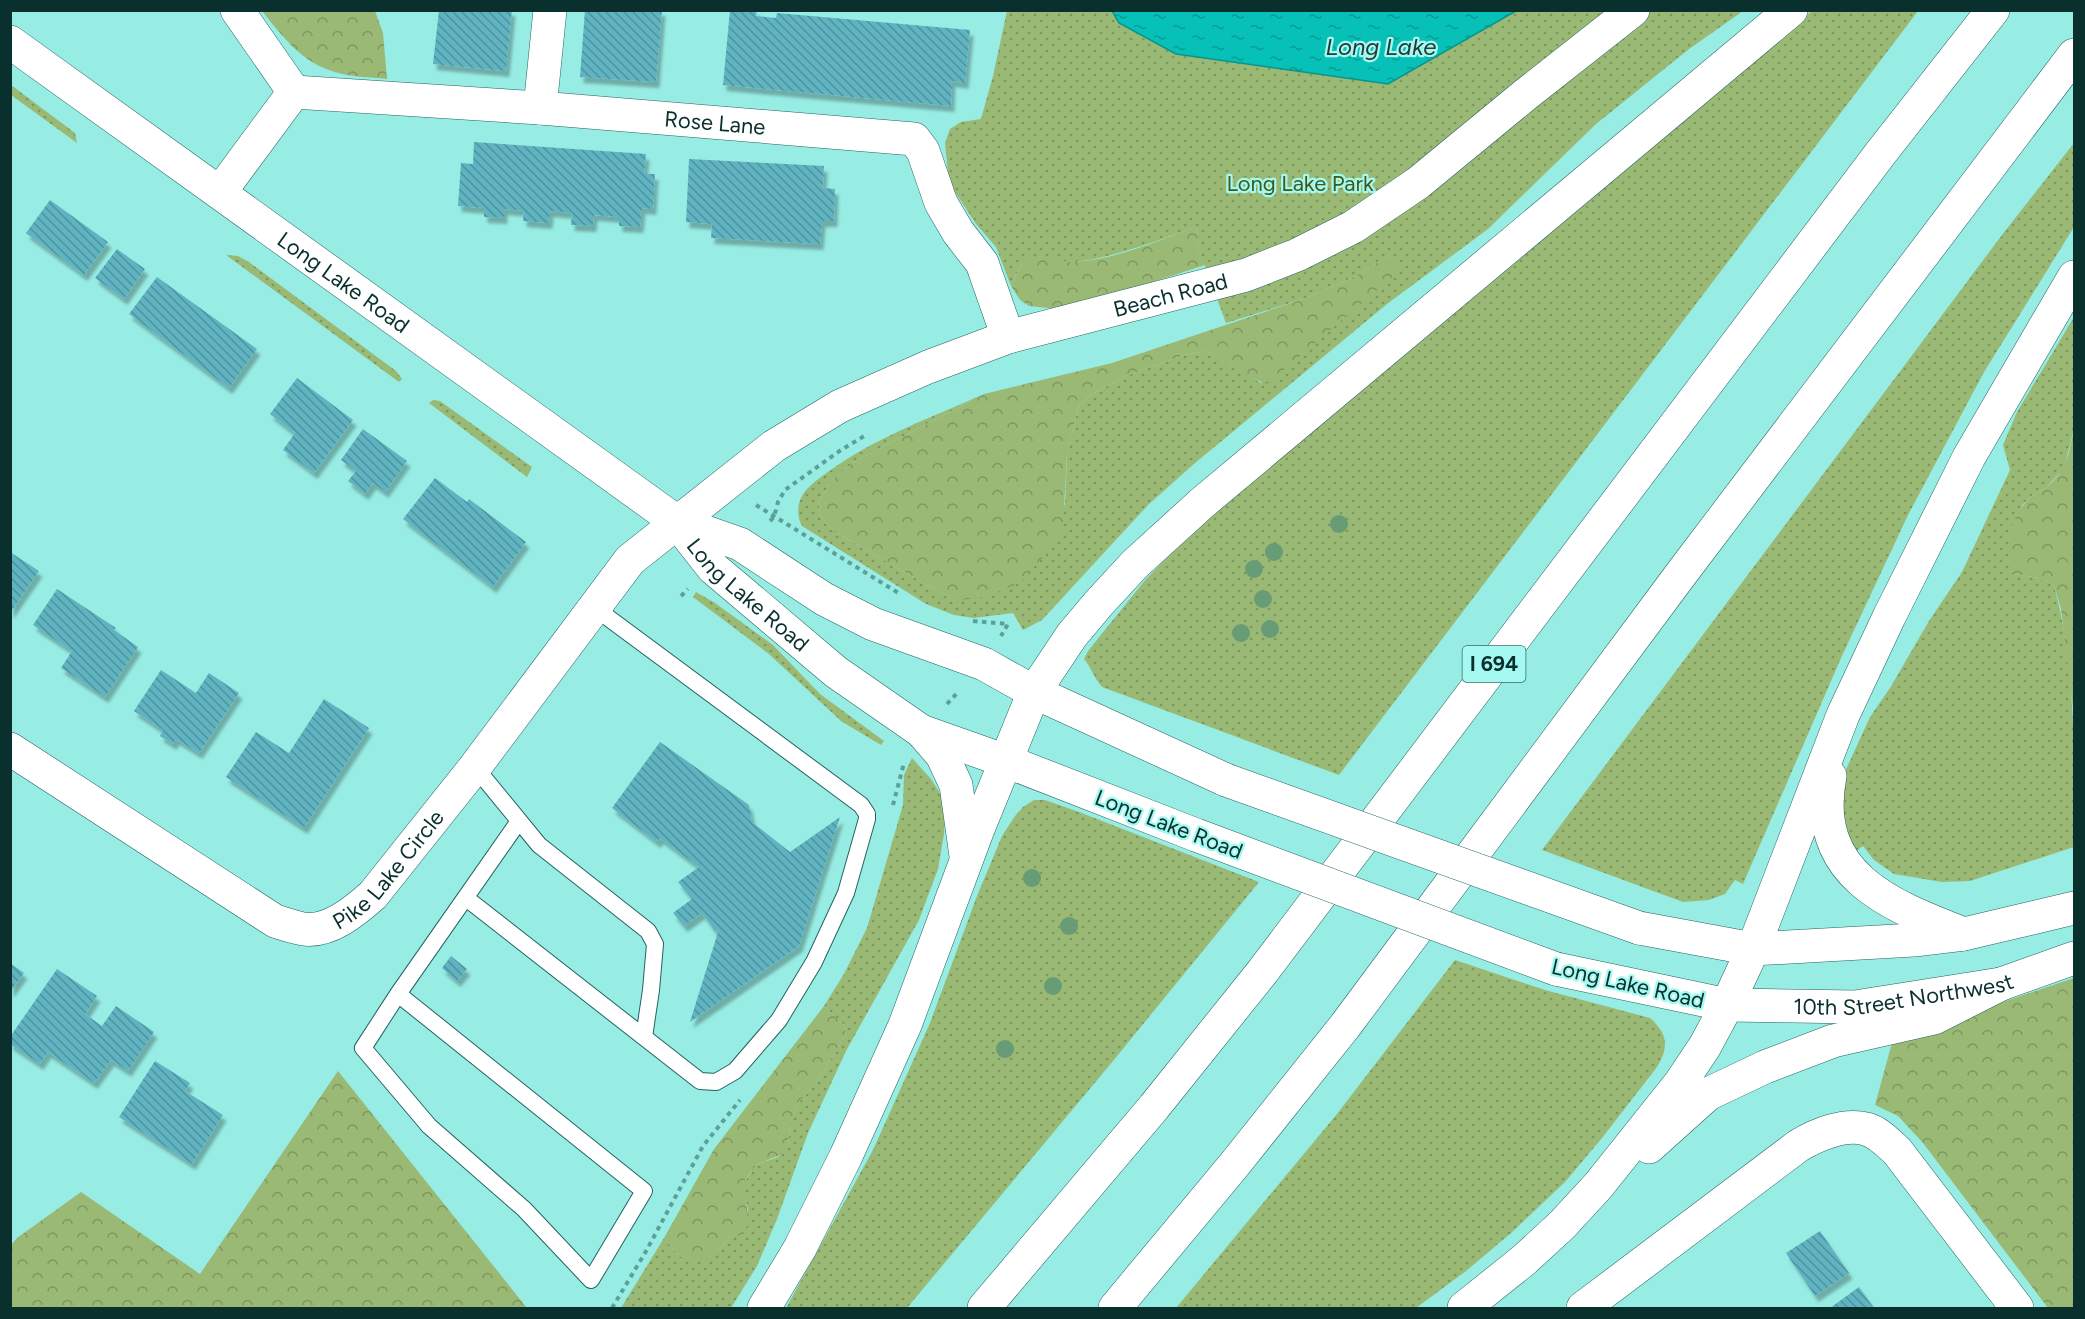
<svg xmlns="http://www.w3.org/2000/svg" width="2085" height="1319" font-family="Figtree,sans-serif">
<defs>
<pattern id="green-dots" width="8" height="8" patternUnits="userSpaceOnUse" patternTransform="scale(1.5)"><rect width="8" height="8" fill="#9ab974"/><path d="M2 2h.1M6 6h.1" fill="none" stroke="#7c9760" stroke-width="1.8" stroke-linecap="round"/></pattern>
<pattern id="forest-crowns" width="20" height="18" patternUnits="userSpaceOnUse" patternTransform="scale(1.5)"><rect width="20" height="18" fill="#9ab974"/><path d="M2 6a3 3 0 1 1 6 0M12 15a3 3 0 1 1 6 0" fill="none" stroke="#7c9760"/></pattern>
<pattern id="water-ripples" width="26" height="14" patternUnits="userSpaceOnUse" patternTransform="scale(1.5)"><rect width="26" height="14" fill="#07c0b7"/><path d="M2 4q2-2 4 0t4 0M15 11q2-2 4 0t4 0" fill="none" stroke="#069c95"/></pattern>
<pattern id="building-back-hatch" width="6" height="6" patternUnits="userSpaceOnUse" patternTransform="scale(1.5)"><rect width="6" height="6" fill="#61b4c1"/><path d="M-1 5l2 2M0 0l6 6M5-1l2 2" fill="none" stroke="#4e939d"/></pattern>
<filter id="shadow"><feDropShadow dx="3.5" dy="6" stdDeviation="1.5" flood-color="#0004"/></filter>
</defs>
<rect width="100%" height="100%" fill="#97ece4"/>
<!-- green -->
<path fill="url(#green-dots)" d="M1007,11h105l7,12 269,61 128,-73h227l-54,38 -93,75 -108,105 -101,75 -192,159 -47,42 -106,115 -19,10 -10,-17 -39,5 -20,-3 -28,-11 -124,-78c-7,-13 -4,-28 6,-38 9,-9 20,-16 30,-23 44,-30 97,-49 146,-71l-130,68 -21,17 -13,21 -1,14 13,16 123,71 110,-96 2,-52 12,-48 13,-11 34,-18 58,-21 22,-4 55,32 130,-129 -37,23 -48,21 -80,25 -27,-73 -3,-23c-40,14 -79,30 -121,35 -14,2 -29,-9 -42,-4 -13,5 -17,16 -22,28l-15,-39 -20,-23 -27,-41 -4,-40 5,-14 11,-7 20,-3 12,-43z
M1812,11h106l-579,764 -237,-88c-8,-9 -11,-20 -18,-28l4,-8 58,-72 52,-53z
M11,85l64,48 2,10 -66,-48z
M2074,143v84l-90,145 -76,143 -67,143 -98,226 -8,-4 -10,14 -16,6 -26,2 -141,-52 460,-615z
M226,255l12,1 11,6 147,109 6,8 -3,3z
M2074,317v112l-10,39 -18,20 -13,7 -10,9 -9,17 -5,21 4,32 27,4 14,7c23,86 20,174 20,262l-104,34 -28,1 -48,-8 -20,-14 -11,-14 -14,10 -6,-23 1,-59 26,-57 20,-29 39,-67 33,-49 48,-102 -7,-25 14,-33z
M433,400l7,1 92,66 -5,10 -98,-74z
M696,592l19,11 58,42 47,49 64,47 -3,4 -40,-24 -72,-67 -76,-57z
M912,758l19,21 10,16 4,18 -1,21 -6,35 -19,51 -73,131 -38,82 -31,86 -20,47 -26,42h-110l43,-70 14,17 39,-3 13,-15 18,-27 -3,-15v-14l11,-16 22,-8 10,-11 2,-23 9,-21 18,-20 29,-48 -1,-8 -21,-20 20,-32 23,-46 36,-123 1,-30z
M1034,800h11l34,12 180,70 -146,179 -206,247h-121l87,-158 57,-127 47,-127 25,-60 13,-20 8,-9z
M1455,960l90,30 105,28c18,16 19,29 7,49l-55,71 -37,44 -54,51 -45,38 -50,37h-240l161,-194z"/>
<!-- forest -->
<path fill="url(#forest-crowns)" d="M262,11h113l8,22 4,46c-17,-2 -36,-2 -52,-7 -33,-9 -52,-35 -73,-61z
M1196,227l3,23 6,15 -139,45 -37,-4 -9,-6 -9,-14c5,-11 9,-23 21,-28 13,-5 28,5 41,4 42,-2 84,-21 123,-35z
M1391,254l10,16 -134,114 -18,-7 -43,-26 -22,4 -58,21 -34,18 -13,11 -12,48 -4,75 -12,20 -31,35 -35,14 -30,4 -123,-71 -13,-16 1,-14 13,-21 21,-17 130,-68 128,-31 194,-65 48,-21z
M2074,429v288l-13,-108 -7,-24 -14,-7 -27,-4c-9,-26 -4,-58 18,-77 5,-5 11,-6 16,-10 5,-4 12,-12 15,-18 7,-10 9,-28 12,-40z
M2074,978v330h-26l-125,-165 -25,-27 -23,-11 18,-66z
M824,1006l21,20 1,8 -29,48 -18,20 -9,21 -2,23 -3,7 -29,12 -11,15 3,44 -5,11 -13,2 -13,15 -16,9 -11,2 -12,-8 -14,-17 50,-89z
M338,1071l189,237h-516v-63l6,-7 64,-46 119,82z"/>
<!-- water -->
<path fill="url(#water-ripples)" stroke="#08958e" stroke-width="1.5" d="M1112,11h404l-128,73 -212,-30 -57,-31z"/>
<!-- building -->
<path fill="url(#building-back-hatch)" filter="url(#shadow)" d="M439,10h73l-6,61 -73,-7z
M585,10h77l-6,72 -76,-5z
M730,10h27l-1,6 20,2 1,-5 193,17 -5,53 -13,-2 -1,25 -228,-21z
M474,142l172,12 -2,20h11l-2,35 -11,-1 -2,19 -21,-1v-9l-25,-2 -1,11 -22,-1 1,-12 -22,-2 -1,12 -26,-2 1,-10 -20,-2v9l-20,-1v-9l-26,-2 3,-43 12,1z
M689,159l135,7 -1,22 12,1 -1,32h-12l-2,23 -109,-6 1,-14 -26,-2z
M50,200l58,42 -24,33 -58,-42z
M117,249l28,20 -21,30 -29,-21z
M157,277l100,72 -28,39 -100,-74z
M297,378l56,42 -39,53 -31,-23 12,-17 -25,-19z
M363,429l44,32 -22,31 -12,-9 -8,11 -17,-13 8,-10 -15,-11z
M435,478l32,24 2,-3 57,43 -33,45 -90,-68z
M10,552l29,19 -29,42z
M57,589l59,39 -2,2 24,17 -33,50 -44,-29 11,-17 -39,-26z
M161,670l35,23 13,-20 30,20 -40,60 -23,-14 -3,5 -13,-8 3,-6 -29,-19z
M324,699l45,29 -65,100 -78,-51 30,-45 33,21z
M660,742l89,63 3,17 38,30 50,-35 -41,129 -109,76 29,-93 -4,2 -13,-18 -18,13 -11,-13 19,-14 -14,-17 21,-15 -39,-29 -3,4 -45,-34z
M451,956l16,13 -10,12 -15,-13z
M10,963l14,10 -14,19z
M57,969l40,27 -12,18 17,12 14,-20 38,26 -26,39 -17,-11 -17,23 -46,-31 -8,12 -30,-20v-7z
M155,1061l35,22 -5,8 38,24 -31,49 -73,-47z
M1820,1231l29,42 -34,23 -29,-43z
M1859,1287l15,21h-44z"/>
<g fill="none" stroke-linecap="round" stroke-linejoin="round">
<defs>
<path id="service" d="M475,767l64,78 109,86 7,13 -4,46 -7,47
M466,898l234,183 16,1 19,-11 44,-51 35,-58 32,-69 21,-74v-5l-6,-9 -266,-197
M398,994l246,197 -53,89 -67,-71 -95,-83 -66,-78z
M398,994l121,-173"/>
<g id="minor">
<path id="s1" d="M294,92l246,16 374,31 9,12 18,52 17,29 24,31 26,74"/>
<path d="M540,108l10,-98"/>
<path d="M220,192l74,-100 -57,-82"/>
<path id="s2" d="M10,749l265,172c9,3 19,6 28,8 26,4 52,-18 70,-34l102,-128 155,-207 144,-114 66,-40 88,-39 80,-30 238,-62 51,-20 56,-28 65,-44 107,-88 108,-85"/>
<path d="M1583,1308l215,-162c18,-11 46,-23 68,-17 12,3 22,14 31,22l120,157"/>
</g>
<g id="tertiary">
<path id="s3" d="M10,42l667,480 36,46 123,104 85,59 85,30 190,74"/>
<path d="M677,522l63,22 84,55 49,25 111,40 50,28 192,88"/>
<path d="M1639,928l114,21 161,-9 50,-6 110,-26"/>
<path id="s4" d="M1556,969l171,36 128,2 146,-23 73,-26"/>
</g>
<path id="motorway" d="M921,731l21,24 14,30 10,71
M1830,776c-19,99 59,129 134,158
M1649,1147l59,-53 57,-27 68,-26 101,-23 67,-34
M764,1308l36,-60 46,-92 59,-131 73,-196 56,-137 38,-57 27,-32 36,-39 67,-61 589,-493
M984,1308l170,-201 109,-136 617,-817 113,-144
M1115,1308l119,-143 111,-139 336,-452 393,-519
M1464,1308l60,-48 38,-35 36,-39 83,-104 24,-36 22,-41 26,-56 90,-234 46,-98 80,-160 105,-180"/>
</defs>
<!-- service casing -->
<use href="#service" stroke="#226460" stroke-width="18"/>
<!-- minor casing -->
<use href="#minor" stroke="#226460" stroke-width="34"/>
<!-- tertiary casing -->
<use href="#tertiary" stroke="#226460" stroke-width="34"/>
<!-- motorway casing -->
<use href="#motorway" stroke="#226460" stroke-width="34"/>
<!-- path -->
<path stroke="#5d9f99" stroke-width="4" stroke-dasharray="4.5 4.5" stroke-linecap="butt" d="M756,505l144,89
M770,521l4,-4 4,-15 7,-12 56,-40 25,-15
M681,596l7,-7
M973,621l35,3 -7,12
M947,704l11,-12
M893,805l11,-42
M612,1308l33,-55 58,-107 37,-46"/>
<!-- service -->
<use href="#service" stroke="#fff" stroke-width="16"/>
<!-- minor -->
<use href="#minor" stroke="#fff" stroke-width="33"/>
<!-- tertiary -->
<use href="#tertiary" stroke="#fff" stroke-width="33"/>
<!-- motorway -->
<use href="#motorway" stroke="#fff" stroke-width="33"/>
<defs>
<path id="tertiary-bridge" d="M1226,780l413,148
M1196,835l360,134"/>
</defs>
<!-- tertiary-bridge casing -->
<use href="#tertiary-bridge" stroke="#226460" stroke-width="34" stroke-linecap="butt"/>
<!-- tertiary-bridge -->
<use href="#tertiary-bridge" stroke="#fff" stroke-width="33"/>
</g>
<!-- trees -->
<g fill="#689c76">
<circle cx="1339" cy="524" r="9"/>
<circle cx="1274" cy="552" r="9"/>
<circle cx="1254" cy="569" r="9"/>
<circle cx="1263" cy="599" r="9"/>
<circle cx="1270" cy="629" r="9"/>
<circle cx="1241" cy="633" r="9"/>
<circle cx="1032" cy="878" r="9"/>
<circle cx="1069" cy="926" r="9"/>
<circle cx="1053" cy="986" r="9"/>
<circle cx="1005" cy="1049" r="9"/>
</g>
<g text-anchor="middle" stroke-width="4.5" stroke-linejoin="round" paint-order="stroke">
<!-- shield labels -->
<rect fill="#a4f9f1" stroke="#386c68" stroke-width="1.5" x="1462.5" y="646" width="63" height="36" rx="4.5"/>
<g font-size="21" font-weight="bold" fill="#0a302d">
<text x="1494" y="671">I 694</text>
</g>
<!-- street labels -->
<g font-size="22" fill="#0a302d" stroke="#a4f9f1">
<text dy="8" stroke="none"><textPath href="#s1" startOffset="422">Rose Lane</textPath></text>
<text dy="8" stroke="none"><textPath href="#s3" startOffset="411">Long Lake Road</textPath></text>
<text dy="8" stroke="none"><textPath href="#s2" startOffset="1458">Beach Road</textPath></text>
<text dy="8" stroke="none"><textPath href="#s3" startOffset="924">Long Lake Road</textPath></text>
<text transform="translate(1169 824) rotate(21)" y="8">Long Lake Road</text>
<text dy="8" stroke="none"><textPath href="#s2" startOffset="454">Pike Lake Circle</textPath></text>
<text transform="translate(1628 983) rotate(13)" y="8">Long Lake Road</text>
<text dy="8" stroke="none"><textPath href="#s4" startOffset="352">10th Street Northwest</textPath></text>
</g>
<!-- park labels -->
<g font-size="22" fill="#415a1c" stroke="#a4f9f1">
<text x="1300" y="191">Long Lake Park</text>
</g>
<!-- water labels -->
<g font-size="24" font-style="italic" fill="#223b39" stroke="#a4f9f1">
<text x="1381" y="55">Long Lake</text>
</g>
</g>
<!-- border -->
<rect width="2085" height="1319" fill="none" stroke="#0a302d" stroke-width="24"/>
</svg>
